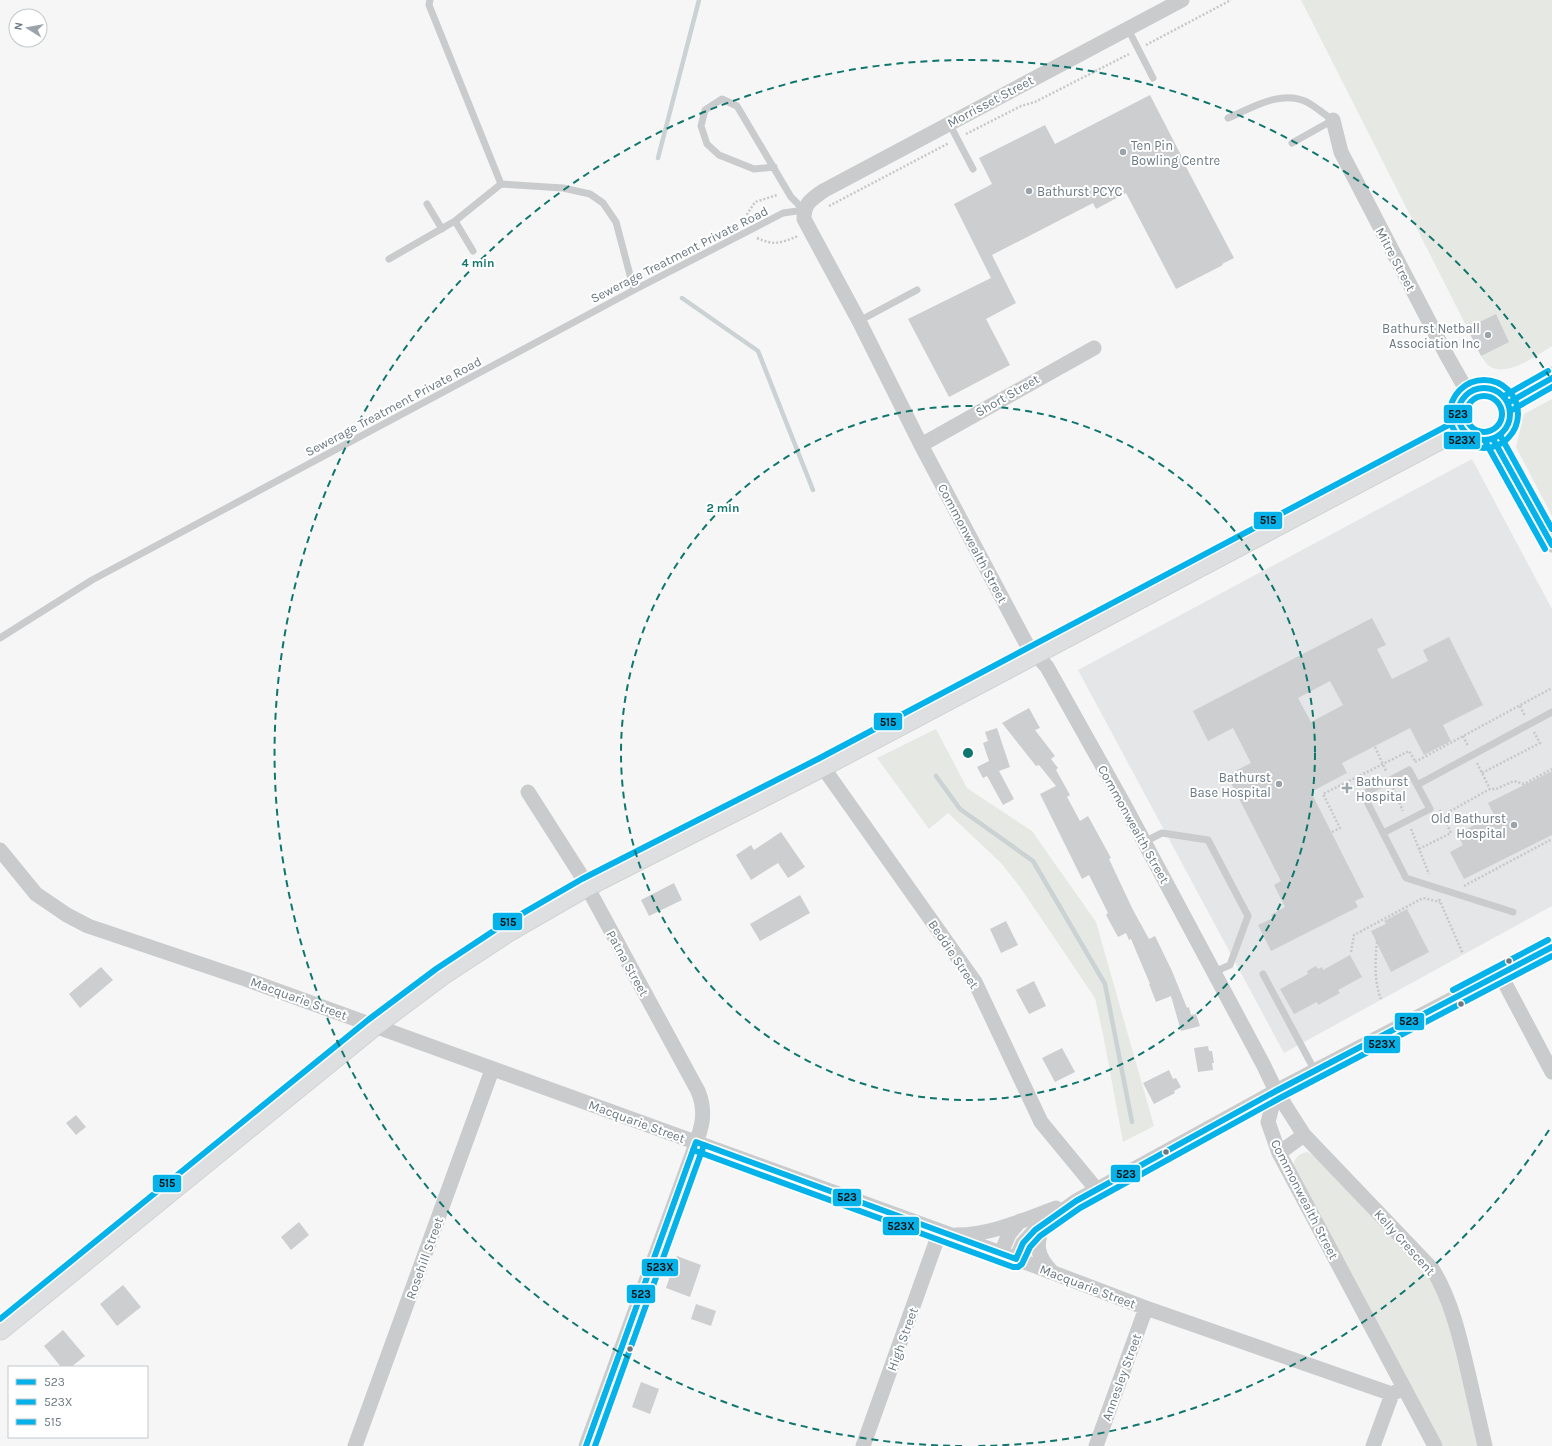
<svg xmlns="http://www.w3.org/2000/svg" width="1552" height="1446" font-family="Karla,sans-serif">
<rect width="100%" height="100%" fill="#f6f6f6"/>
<!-- built -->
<path fill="#e5e6e7" d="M1472,459l80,150v297l-268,147 -206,-383z"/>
<!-- green -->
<path fill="#e5e8e3" d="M1301,0h251v346c-15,9 -45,32 -63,20 -2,-1 -4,-5 -6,-7z
M1552,399v117l-36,-69 8,-33z
M936,729l31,59 65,43 64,91 58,204 -31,16 -20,-108 -8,-36 -75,-111 -19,-24 -53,-50 -19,16 -52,-71z
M1307,1152l8,4 109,114 14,22 8,22 32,132h-35l-149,-277c-2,-9 4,-15 13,-17z"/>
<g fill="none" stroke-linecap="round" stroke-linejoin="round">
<!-- stream -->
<path stroke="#cbd2d4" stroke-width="4.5" d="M658,158l41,-158
M682,298l76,53 55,139
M936,776l24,33 73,52 72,123 27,138"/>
</g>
<!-- building -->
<path fill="#cdcecf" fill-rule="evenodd" d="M1150,95l35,68h-1l50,95 -12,6 1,1 -47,24 -50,-96 -30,16 -3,-6 -101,52 24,48 -30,16 24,46 -61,32 -41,-78 83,-41 -37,-74 38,-20 -13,-26 66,-33 10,19z
M1496,314l13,28 -28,14 -14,-28z
M1372,618l14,27 -9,4 15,30 36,-18 -5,-11 26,-13 34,68 -40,20 8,16 -27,14 -14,-27 -68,35 5,10 -36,19 53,105 -9,4 3,6 -87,44 -13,-26 15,-7 -2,-3 14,-8 -11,-22 7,-4 -54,-106 24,-12 -18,-35 -25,13 -15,-30zM1330,681l13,24 -32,17 -13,-24z
M1029,708l11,20 -5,2 20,26 -4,3 7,9 -2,2 14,25 -3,2 13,24 8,-5 23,42 -2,1 24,51 16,29 6,-3 17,35 15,37 2,-1 2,8 5,-1 4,12 -19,5 -10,-35 -15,6 -7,-18h1l-19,-45 -2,1 -3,-7 -8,4 -12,-22 2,-2 -19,-38 -7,4 -42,-85 16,-8 -17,-21 -3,1 -34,-43z
M997,728l13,39 -11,4 15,28 -11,6 -16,-29 -4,2 -6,-11 12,-6 -6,-18 5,-2 -3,-9z
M1552,771v64l-88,44 -14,-27 13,-7 -6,-11 37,-19 -6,-12z
M781,832l24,35 -17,11 -10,-15 -27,17 -15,-25 15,-10 3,5z
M674,883l8,17 -33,16 -8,-16z
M800,895l10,18 -50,28 -10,-17z
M1407,909l22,43 -38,20 -20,-41 15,-7 -2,-3z
M1006,921l12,24 -17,8 -11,-24z
M1350,955l12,22 -24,13 2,3 -22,12 -1,-3 -23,12 -14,-25 28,-15 -1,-3 9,-5 2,3 4,-2 1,3z
M101,967l12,13 -33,28 -11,-14z
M1034,981l12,25 -17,8 -13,-24z
M1208,1046l1,5h3l2,12h-2l1,7 -15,2 -4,-24z
M1062,1048l13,24 -20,10 -13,-24z
M1169,1070l4,9 3,-1 5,9 -7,4 1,2 -21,11 -11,-21z
M76,1115l10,12 -10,8 -10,-12z
M299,1222l10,13 -18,15 -10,-13z
M677,1256l24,9 -11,32 -24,-9z
M123,1285l18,22 -24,19 -17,-22z
M696,1304l20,7 -5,15 -20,-7z
M63,1330l22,26 -14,11h-10l-17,-21z
M641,1382l18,7 -9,25 -18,-7z"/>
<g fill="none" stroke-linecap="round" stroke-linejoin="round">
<defs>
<path id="secondary" d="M1458 414a26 26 0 1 1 52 0a26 26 0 1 1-52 0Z
M1508,403l44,-25
M0,1329l373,-303 68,-51 67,-44 78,-45 236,-120 640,-339"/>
</defs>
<!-- secondary casing -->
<use href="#secondary" stroke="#d2d3d3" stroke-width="23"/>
<!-- path -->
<path stroke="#c7c8c9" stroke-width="2.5" stroke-dasharray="2 2" stroke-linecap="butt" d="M1146,45l85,-45
M966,134l55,-28 14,-4 94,-48
M829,206l120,-63
M744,222v-3l11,-17 22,-7
M757,238c17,8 24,5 41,-2
M1520,706l5,10
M1463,736l5,10
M1375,747l11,24
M1415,762l137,-74
M1477,763l13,26
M1482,773l58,-30 -6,-11
M1393,788l10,23
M1443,815l47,-26h6l18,-8 10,3 28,-15
M1411,829l18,45
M1332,832l8,-4 -17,-34 86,-43 6,10
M1419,849l32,-16 -11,-23
M1464,886l88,-47
M1439,899l24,55
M1377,942c-2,19 -3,39 4,57
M1351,952l3,-17 69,-37 17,4"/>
<!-- lane -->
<path stroke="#c9cbcc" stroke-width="7" d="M430,0l-1,5 72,179
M1128,29l25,49
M1228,118c24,-10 53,-29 79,-16 9,5 18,13 26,18l-41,23
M949,123l24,46
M774,167l-20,2 -35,-14 -12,-11 -6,-18 4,-16 17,-11 15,7 54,91 13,13
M427,204l15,25
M455,221l18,30
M389,259l66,-38 46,-37 62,4 27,6 13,9 13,19 18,68
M859,321l58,-31
M0,638l92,-58 542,-290 149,-77 21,-3
M1417,785l135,-73
M1383,833l47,-24 -21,-39 -46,24 43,84 107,34
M1144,842l18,-9 46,7 40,76 -18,49 -16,7
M1263,974l52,97"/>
<!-- street -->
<path stroke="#c9cbcc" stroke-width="15" d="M1182,0l-359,191c-12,9 -19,12 -19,28l55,102 62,124 105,198 21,24 79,141 137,256 13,27 28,44 129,135c18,30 26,64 34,98 6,26 12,52 18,78
M1333,120l8,32 105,202 22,39
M1493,439l59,106
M921,445l173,-97
M822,766l153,216 66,140 56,68
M528,792l51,80 119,219c10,24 2,41 -6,64l-106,291
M0,850l36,44 31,21 21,11 160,54 753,273 145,55 246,86
M1500,974l52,98
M1276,1091l-8,31 11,31 156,293
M1279,1153l25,-18
M1044,1223c-9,22 -8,32 8,49
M956,1235c35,0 68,-15 100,-27
M1001,1253l8,-19 11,-13
M1016,1259l7,-16 12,-13 41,-29 200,-110 276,-144
M355,1446l137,-376
M863,1446l77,-215
M1096,1446l50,-138
M1373,1446l19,-52 9,-5"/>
<!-- secondary -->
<use href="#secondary" stroke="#dedfe0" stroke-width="21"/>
<defs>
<path id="bus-1" d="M1458 414a26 26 0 1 1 52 0a26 26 0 1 1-52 0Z
M1508,403l44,-25
M1493,439l59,106
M696,1142l320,117 7,-16 12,-13 41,-29 200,-110 276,-144
M586,1446l110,-304"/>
<path id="bus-2" d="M1450 414a34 34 0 1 1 68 0a34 34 0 1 1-68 0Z
M1512,410l40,-23
M1486,443l59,106
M693,1150l320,117h5l4,-3 8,-17 10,-11 40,-28 200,-110 272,-142
M595,1446l109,-301"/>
<path id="bus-3" d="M1504,396l44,-25
M1466 414a18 18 0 1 1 36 0a18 18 0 1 1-36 0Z
M1500,435l52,94
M1453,990l95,-50
M0,1319l368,-299 68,-51 68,-45 78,-45 236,-120 640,-339"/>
</defs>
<!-- bus-1 casing -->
<use href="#bus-1" stroke="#fff" stroke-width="9"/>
<!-- bus-2 casing -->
<use href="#bus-2" stroke="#fff" stroke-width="9"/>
<!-- bus-3 casing -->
<use href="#bus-3" stroke="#fff" stroke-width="9"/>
<!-- bus-1 -->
<use href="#bus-1" stroke="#05b2ea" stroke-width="6"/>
<!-- bus-2 -->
<use href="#bus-2" stroke="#05b2ea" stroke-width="6"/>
<!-- bus-3 -->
<use href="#bus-3" stroke="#05b2ea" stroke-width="6"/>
</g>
<!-- distance rings -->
<g fill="none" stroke="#0f766e" stroke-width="2" stroke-dasharray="7 5">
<circle cx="968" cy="753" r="347"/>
<path d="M1549 1130A693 693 0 0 1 974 1446M962 1446A693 693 0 1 1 1549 376"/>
</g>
<!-- markers -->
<g fill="#9ba4ab" stroke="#fff" stroke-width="1.5">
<circle cx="1123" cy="152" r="4"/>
<circle cx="1029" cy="191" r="4"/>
<circle cx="1488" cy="335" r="4"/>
<circle cx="1279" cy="784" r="4"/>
<path d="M1345 782h4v4h4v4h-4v4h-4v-4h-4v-4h4z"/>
<circle cx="1514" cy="825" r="4"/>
</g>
<g fill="#6a7882" stroke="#fff" stroke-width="1.5">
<circle cx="1509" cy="961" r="3.5"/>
<circle cx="1461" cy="1004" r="3.5"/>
<circle cx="1166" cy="1152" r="3.5"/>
<circle cx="630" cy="1349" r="3.5"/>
</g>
<g text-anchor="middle" stroke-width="4" stroke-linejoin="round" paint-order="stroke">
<!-- street labels -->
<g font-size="13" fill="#6a7882" stroke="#fff">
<text transform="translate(990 101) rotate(-28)" y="5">Morrisset Street</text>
<text transform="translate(679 254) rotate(-27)" y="5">Sewerage Treatment Private Road</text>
<text transform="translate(1396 259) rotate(62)" y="5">Mitre Street</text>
<text transform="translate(1007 395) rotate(-30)" y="5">Short Street</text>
<text transform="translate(393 406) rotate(-28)" y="5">Sewerage Treatment Private Road</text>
<text transform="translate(973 543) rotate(62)" y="5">Commonwealth Street</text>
<text transform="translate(1134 824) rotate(61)" y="5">Commonwealth Street</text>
<text transform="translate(954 954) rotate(56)" y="5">Beddie Street</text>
<text transform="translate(628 963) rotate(61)" y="5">Patna Street</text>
<text transform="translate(299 998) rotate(20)" y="5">Macquarie Street</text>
<text transform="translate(637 1121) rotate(20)" y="5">Macquarie Street</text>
<text transform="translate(1305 1199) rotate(63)" y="5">Commonwealth Street</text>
<text transform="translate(1405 1242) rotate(48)" y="5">Kelly Crescent</text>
<text transform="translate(424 1258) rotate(-70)" y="5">Rosehill Street</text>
<text transform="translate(1088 1286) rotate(21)" y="5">Macquarie Street</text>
<text transform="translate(902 1339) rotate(-70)" y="5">High Street</text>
<text transform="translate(1121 1377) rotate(-70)" y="5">Annesley Street</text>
</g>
<!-- poi labels -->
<g font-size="13" fill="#6a7882" stroke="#fff" text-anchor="start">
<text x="1131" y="150">Ten Pin<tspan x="1131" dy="15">Bowling Centre</tspan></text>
<text x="1037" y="196">Bathurst PCYC</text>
<text x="1480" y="333" text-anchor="end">Bathurst Netball<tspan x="1480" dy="15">Association Inc</tspan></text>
<text x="1271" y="782" text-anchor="end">Bathurst<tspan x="1271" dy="15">Base Hospital</tspan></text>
<text x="1356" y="786">Bathurst<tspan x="1356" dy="15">Hospital</tspan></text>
<text x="1506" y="823" text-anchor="end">Old Bathurst<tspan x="1506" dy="15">Hospital</tspan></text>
</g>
</g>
<circle cx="968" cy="753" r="6" fill="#0f766e" stroke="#fff" stroke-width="2"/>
<g font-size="12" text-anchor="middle" font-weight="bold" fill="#0f766e" stroke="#fff" stroke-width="4" stroke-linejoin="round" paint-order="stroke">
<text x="478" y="267">4 min</text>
<text x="723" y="512">2 min</text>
</g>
<g stroke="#fff" stroke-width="1.5">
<rect x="1443" y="404" width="30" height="20" rx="4" fill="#05b2ea"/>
<rect x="1443" y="431" width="38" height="19" rx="4" fill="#05b2ea"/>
<rect x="1253" y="511" width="30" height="19" rx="4" fill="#05b2ea"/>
<rect x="873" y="712" width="30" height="19" rx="4" fill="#05b2ea"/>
<rect x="492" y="912" width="31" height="19" rx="4" fill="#05b2ea"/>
<rect x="1394" y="1012" width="31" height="19" rx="4" fill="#05b2ea"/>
<rect x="1363" y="1035" width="38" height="19" rx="4" fill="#05b2ea"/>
<rect x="1110" y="1164" width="31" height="19" rx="4" fill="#05b2ea"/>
<rect x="152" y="1174" width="30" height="19" rx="4" fill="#05b2ea"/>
<rect x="832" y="1188" width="30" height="19" rx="4" fill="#05b2ea"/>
<rect x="882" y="1216" width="38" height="20" rx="4" fill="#05b2ea"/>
<rect x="641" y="1258" width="38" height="19" rx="4" fill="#05b2ea"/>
<rect x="626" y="1284" width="30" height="20" rx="4" fill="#05b2ea"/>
</g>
<g font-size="11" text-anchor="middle" font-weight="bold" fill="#111">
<text x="1458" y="418">523</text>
<text x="1462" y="444">523X</text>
<text x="1268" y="524">515</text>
<text x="888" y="726">515</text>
<text x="508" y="926">515</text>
<text x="1409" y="1025">523</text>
<text x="1382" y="1048">523X</text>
<text x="1126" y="1178">523</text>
<text x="167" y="1187">515</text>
<text x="847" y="1201">523</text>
<text x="901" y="1230">523X</text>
<text x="660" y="1271">523X</text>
<text x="641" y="1298">523</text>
</g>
<!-- legend -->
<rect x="8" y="1366" width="140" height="72" fill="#ffffff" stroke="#c3c9cd"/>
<rect x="16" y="1379" width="20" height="6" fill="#05b2ea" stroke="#c3c9cd"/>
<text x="44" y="1386" font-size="12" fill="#6a7882">523</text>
<rect x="16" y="1399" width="20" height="6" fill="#05b2ea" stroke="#c3c9cd"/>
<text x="44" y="1406" font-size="12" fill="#6a7882">523X</text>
<rect x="16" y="1419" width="20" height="6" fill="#05b2ea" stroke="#c3c9cd"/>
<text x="44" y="1426" font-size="12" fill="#6a7882">515</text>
<!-- north arrow -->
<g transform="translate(28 28) rotate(281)"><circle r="19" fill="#ffffff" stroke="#c3c9cd"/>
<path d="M0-3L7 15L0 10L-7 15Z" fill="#9ba4ab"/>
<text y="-6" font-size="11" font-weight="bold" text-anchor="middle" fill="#6a7882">N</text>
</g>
</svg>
